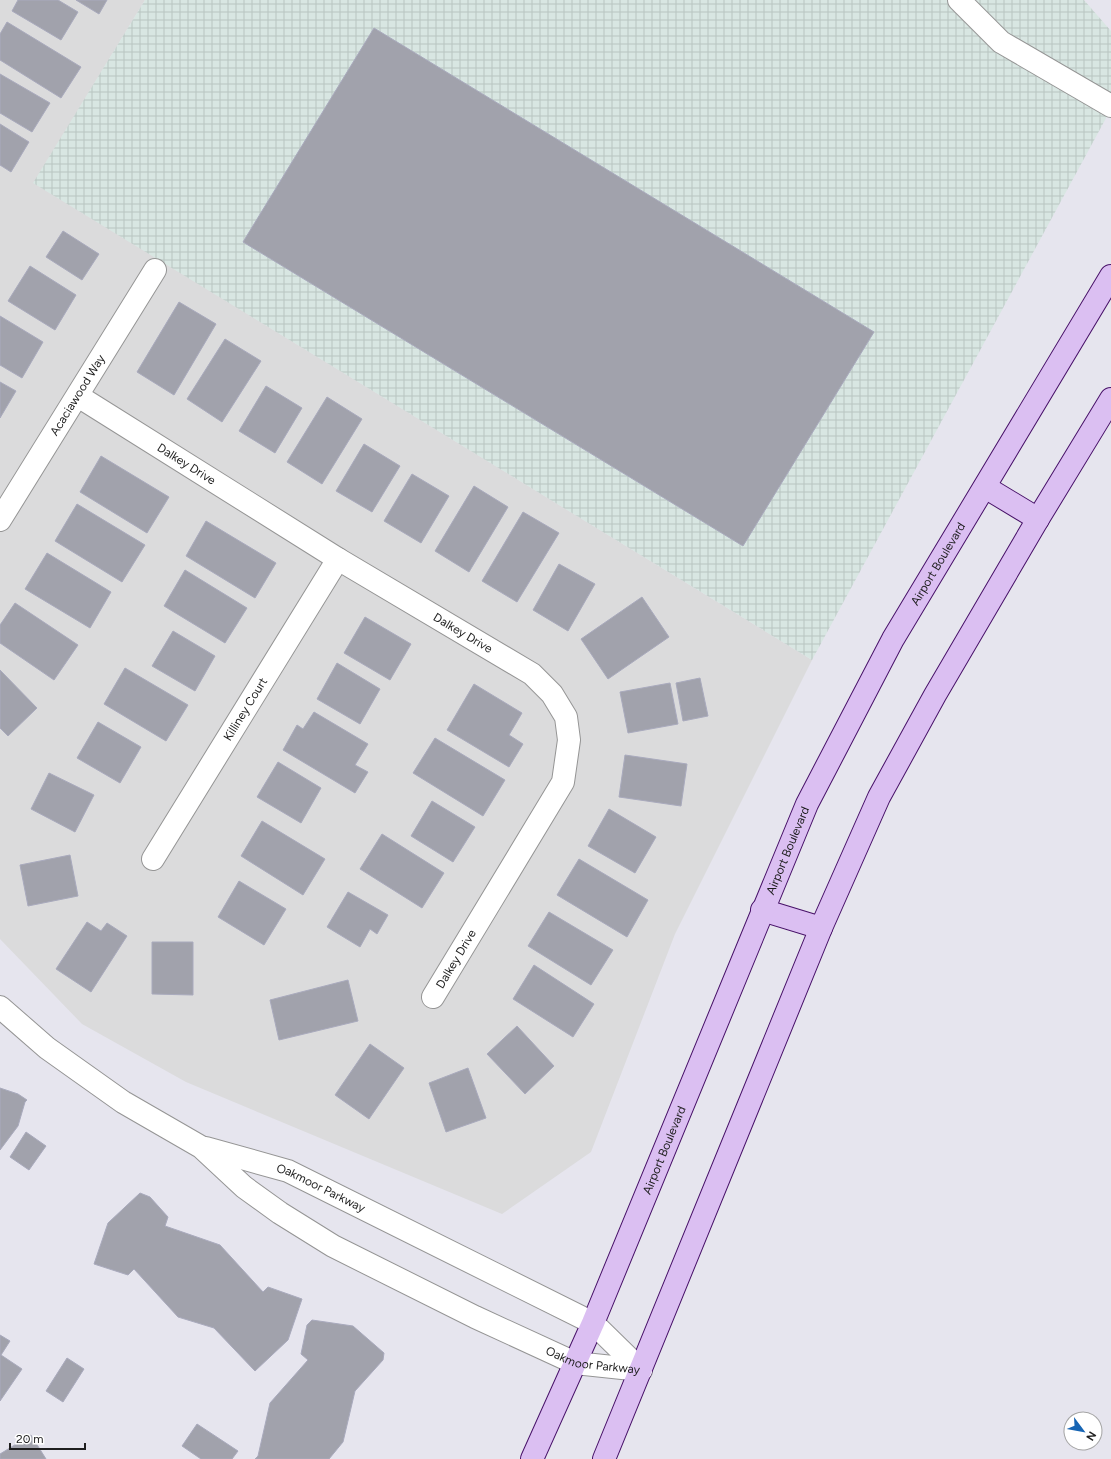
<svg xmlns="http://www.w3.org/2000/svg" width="1111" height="1459" font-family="Figtree,sans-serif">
<defs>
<pattern id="industrial-grid" width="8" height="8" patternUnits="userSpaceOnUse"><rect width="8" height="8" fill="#d8e6e2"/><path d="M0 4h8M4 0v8" fill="none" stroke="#b9c5c1"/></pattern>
</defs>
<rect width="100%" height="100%" fill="#e6e5ee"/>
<!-- residential -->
<path fill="#dbdbdc" d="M0,0h145l-111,183 778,477 -137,274 -84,218 -89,62 -316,-132 -104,-58 -82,-85z"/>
<!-- industrial -->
<path fill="url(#industrial-grid)" d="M145,0h939l27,31v78l-299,551 -779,-477z"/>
<!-- building -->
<path fill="#a1a2ac" stroke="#a9aabd" d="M18,0h40l20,12 -17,28 -49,-29z
M76,0h31l-8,14z
M7,22l74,45 -20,31 -61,-38v-26z
M374,28l500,304 -131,214 -500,-304z
M0,74l50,29 -18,29 -32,-19z
M0,124l29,18 -18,30 -11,-7z
M63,231l36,23 -17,26 -36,-23z
M30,266l46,29 -21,35 -47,-29z
M179,302l37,22 -42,71 -37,-23z
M0,316l43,26 -21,36 -22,-13z
M225,339l36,22 -39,61 -35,-23z
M0,382l16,9 -16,27z
M266,386l36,22 -27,45 -36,-22z
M327,397l35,22 -40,65 -35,-22z
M364,444l36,22 -28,46 -36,-21z
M101,456l68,41 -22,36 -67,-41z
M412,474l37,22 -28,47 -37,-22z
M474,486l34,21 -39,65 -34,-21z
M77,504l68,41 -23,37 -67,-41z
M523,512l36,21 -42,69 -35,-21z
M206,521l70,42 -21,35 -69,-42z
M47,553l64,39 -21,36 -65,-39z
M559,564l36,20 -27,47 -35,-21z
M185,570l62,38 -22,35 -61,-37z
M642,597l27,40 -61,42 -27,-40z
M15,603l63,42 -24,35 -54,-37v-18z
M365,617l46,27 -21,36 -46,-27z
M173,631l42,25 -20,35 -43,-25z
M337,663l43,26 -20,35 -43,-25z
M125,668l63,37 -22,36 -62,-37z
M0,670l37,38 -29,28 -8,-8z
M700,678l8,38 -25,5 -7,-38z
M670,683l8,41 -50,9 -8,-41z
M474,684l48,29 -13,22 14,9 -14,23 -62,-37z
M314,712l54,32 -13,21 13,7 -13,21 -72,-43 14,-25 6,4z
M98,722l43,25 -21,36 -43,-25z
M435,738l70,42 -22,36 -70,-43z
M625,755l62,9 -6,42 -62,-9z
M278,762l43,26 -20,35 -44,-26z
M49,773l45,22 -19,37 -44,-23z
M432,801l43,26 -22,35 -42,-26z
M609,809l47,28 -21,36 -47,-27z
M262,821l63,38 -22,36 -62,-39z
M382,834l62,39 -22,35 -62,-39z
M70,855l8,41 -50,10 -8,-41z
M579,859l69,41 -21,37 -70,-42z
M239,881l47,28 -22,36 -46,-28z
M348,892l40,23 -11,19 -7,-5 -10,18 -33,-20z
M549,912l64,38 -22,35 -63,-39z
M87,922l14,9 6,-8 20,13 -36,56 -35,-23z
M152,942h41v53l-41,-1z
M534,965l60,39 -21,33 -60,-38z
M348,980l10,41 -79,19 -9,-40z
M517,1026l37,40 -29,28 -38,-40z
M370,1044l34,24 -35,51 -34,-24z
M468,1068l18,50 -40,14 -17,-49z
M0,1088l18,6 9,6 -2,2 -7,24 -18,24z
M26,1132l20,14 -17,24 -19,-13z
M140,1193l10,4 18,20 -3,9 55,19 43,47 5,-5 34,12 -14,41 -33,31 -41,-43 -36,-11 -44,-48 -6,6 -34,-11 14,-41z
M312,1320l41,6 31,27 -1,7 -28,31 -12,51 -14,17h-74l3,-3 12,-53 38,-43 -7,-6 6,-29z
M0,1335l10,6 -9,14 21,14 -22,32z
M67,1358l17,11 -21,33 -17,-11z
M197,1424l41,27 -6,8h-31l-19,-13z
M31,1435l15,24h-46v-5z"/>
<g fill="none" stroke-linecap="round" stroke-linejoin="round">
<defs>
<g id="minor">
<path d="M959,0l42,42 110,64"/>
<path id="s1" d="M78,396l260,163 194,115 20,20 14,23 3,23 -6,42 -130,215"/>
<path id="s2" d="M0,520l155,-250"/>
<path id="s3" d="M153,859l185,-300"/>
<path id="s4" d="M0,1007l47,41 76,54 78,45 43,40 36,26 53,33 142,71 100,46 66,7"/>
<path id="s5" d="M206,1148l82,23 305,152 48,47"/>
</g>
<g id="secondary">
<path d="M985,487l53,32"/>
<path d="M762,910l59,18"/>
<path id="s6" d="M532,1459l61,-136 214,-519 86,-165 218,-363"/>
<path d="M604,1459l217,-531 58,-131 56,-102 103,-176 73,-120"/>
</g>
</defs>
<!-- minor casing -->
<use href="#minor" stroke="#959595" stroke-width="24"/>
<!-- secondary casing -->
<use href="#secondary" stroke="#471168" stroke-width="24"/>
<!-- minor -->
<use href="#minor" stroke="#fff" stroke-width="22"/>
<!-- secondary -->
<use href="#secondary" stroke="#dbbff2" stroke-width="22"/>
</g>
<g text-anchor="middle" stroke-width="3" stroke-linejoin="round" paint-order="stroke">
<!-- street labels -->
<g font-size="12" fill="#1e1e1e" stroke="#fff">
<text dy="4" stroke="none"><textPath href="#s2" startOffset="147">Acaciawood Way</textPath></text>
<text dy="4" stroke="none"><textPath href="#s1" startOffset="128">Dalkey Drive</textPath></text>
<text dy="4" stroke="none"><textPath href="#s6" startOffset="984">Airport Boulevard</textPath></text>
<text dy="4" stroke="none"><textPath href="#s1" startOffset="452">Dalkey Drive</textPath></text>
<text dy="4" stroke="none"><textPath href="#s3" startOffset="176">Killiney Court</textPath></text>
<text dy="4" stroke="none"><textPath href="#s6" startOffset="660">Airport Boulevard</textPath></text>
<text transform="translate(456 959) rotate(-59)" y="4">Dalkey Drive</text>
<text dy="4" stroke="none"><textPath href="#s6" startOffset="336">Airport Boulevard</textPath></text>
<text dy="4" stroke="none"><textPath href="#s5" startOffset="122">Oakmoor Parkway</textPath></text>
<text dy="4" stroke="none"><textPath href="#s4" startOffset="697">Oakmoor Parkway</textPath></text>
</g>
</g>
<!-- north arrow -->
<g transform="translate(1083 1431) rotate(122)"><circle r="19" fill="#ffffff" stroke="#a5a5a5"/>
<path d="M0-3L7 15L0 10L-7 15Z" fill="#1765b4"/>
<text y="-6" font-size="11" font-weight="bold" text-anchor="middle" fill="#1e1e1e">N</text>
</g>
<!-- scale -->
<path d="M10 1443v6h75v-6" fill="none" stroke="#1e1e1e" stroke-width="2"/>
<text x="16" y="1443" font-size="12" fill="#1e1e1e" stroke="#ffffff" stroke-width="3" paint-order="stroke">20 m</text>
</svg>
